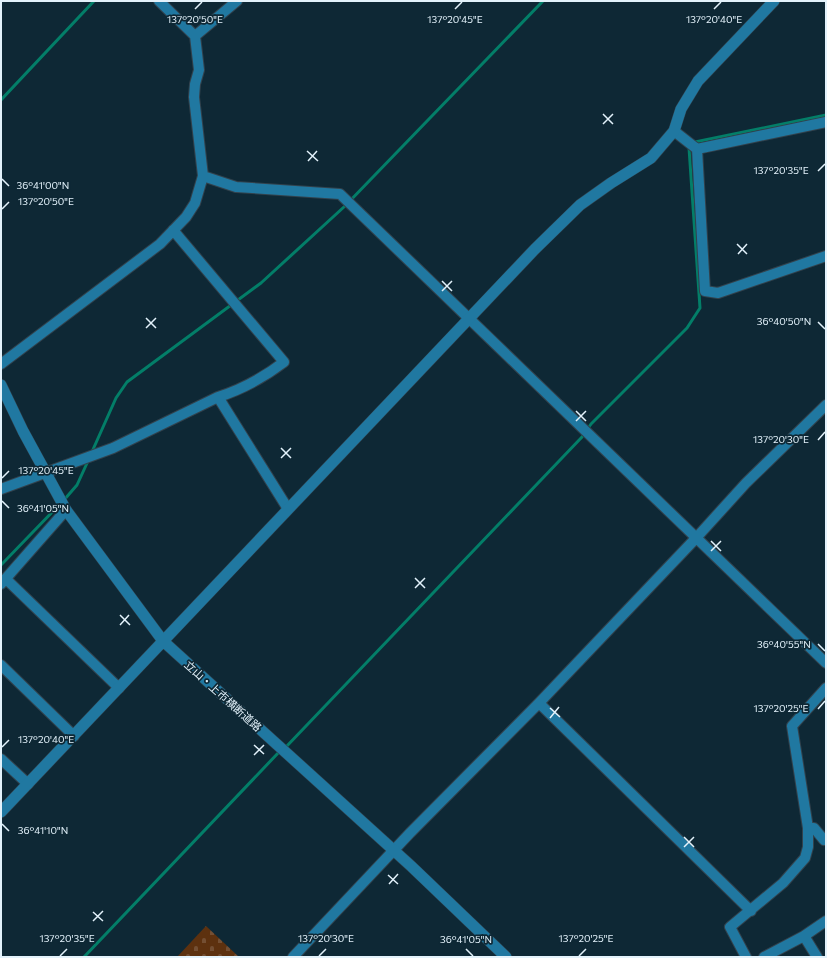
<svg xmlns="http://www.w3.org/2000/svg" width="827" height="958" font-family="Commissioner,'Noto Sans JP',sans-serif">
<defs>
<pattern id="cemetery-stones" width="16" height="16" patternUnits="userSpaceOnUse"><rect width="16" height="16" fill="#5d310f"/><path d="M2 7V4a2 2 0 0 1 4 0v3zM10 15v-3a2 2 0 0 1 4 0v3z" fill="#744f33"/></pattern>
</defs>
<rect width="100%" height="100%" fill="#0e2835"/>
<!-- cemetery -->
<path fill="url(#cemetery-stones)" d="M206,926l33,31h-62z"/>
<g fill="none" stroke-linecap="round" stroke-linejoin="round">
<!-- stream -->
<path stroke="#037e68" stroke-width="3" d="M1,100l93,-99
M91,454l25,-56 11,-16 134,-99 84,-77 198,-205
M64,500l13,-15 11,-24
M1,565l59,-61
M285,748l297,-311 9,-13 96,-96 13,-20 -11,-160 6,-6 131,-27
M84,957l196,-206"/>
<defs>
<path id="minor" d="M195,36l42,-35
M674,131l23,18 8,142 13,2 108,-37
M697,149l129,-27
M203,176l33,11 104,7 486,469
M173,230l111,132c-21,16 -41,27 -66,35l70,112
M1,364l159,-120 26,-27 9,-14 8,-27 -9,-79 1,-13 4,-14 -4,-34 -36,-35
M1,489l112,-41 105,-51
M6,579l113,109
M1,584l65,-74
M1,665l73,71
M539,703l212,208
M1,759l27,25
M808,828h6l10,12 2,-1
M293,957l117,-124 129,-130 158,-166 49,-54 80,-78
M746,957l-16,-30 53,-44 22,-25 3,-11v-19l-16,-102 34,-38
M764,957l40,-21
M817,957l-13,-21 22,-15"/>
<path id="tertiary" d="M1,385l22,46 43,79 97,131 248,225 95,91
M1,812l534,-563 45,-44 31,-22 40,-25 23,-27 7,-22 17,-28 76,-80"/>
</defs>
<!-- minor casing -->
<use href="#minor" stroke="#32424d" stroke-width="12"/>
<!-- tertiary casing -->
<use href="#tertiary" stroke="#32424d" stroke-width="12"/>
<!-- minor -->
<use href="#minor" stroke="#2078a1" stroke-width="10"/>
<!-- tertiary -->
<use href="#tertiary" stroke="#2078a1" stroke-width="11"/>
</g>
<!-- ticks -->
<path fill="none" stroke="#e3f2fb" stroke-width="1.5" d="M195,9l7,-7M455,9l7,-7M714,9l7,-7M603,114l10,10M603,124l10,-10M307,151l11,10M308,161l9,-10M818,171l7,-7M2,179l7,7M2,209l7,-7M737,244l10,10M738,254l9,-10M442,281l10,10M442,291l10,-10M146,318l10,10M818,322l7,7M146,328l10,-10M576,411l10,10M576,421l10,-10M818,440l7,-8M281,448l10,10M281,458l10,-10M2,478l7,-7M2,501l7,7M711,541l10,10M711,551l10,-10M415,578l10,10M415,588l10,-10M120,615l10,10M120,625l9,-10M818,644l7,7M550,708l10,9M818,709l7,-8M550,718l9,-11M254,745l10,9M2,747l7,-7M254,755l10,-10M2,824l7,7M684,837l10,10M684,847l10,-10M388,875l10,9M389,884l9,-10M93,912l10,9M93,921l10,-10M466,949l7,7M60,956l7,-7M319,956l7,-7M579,956l7,-7"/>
<g text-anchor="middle" stroke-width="3.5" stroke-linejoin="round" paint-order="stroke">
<!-- street labels -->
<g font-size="11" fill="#e3f2fb" stroke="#0e2835">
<text transform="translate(223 696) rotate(42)" y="4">立山・上市横断道路</text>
</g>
</g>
<g font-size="10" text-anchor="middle" fill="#e3f2fb" stroke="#0e2835" stroke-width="3.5" stroke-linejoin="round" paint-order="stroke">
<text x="195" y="23">137°20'50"E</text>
<text x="455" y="23">137°20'45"E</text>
<text x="714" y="23">137°20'40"E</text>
<text x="781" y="174">137°20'35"E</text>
<text x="43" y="189">36°41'00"N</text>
<text x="46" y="205">137°20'50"E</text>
<text x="784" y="325">36°40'50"N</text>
<text x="781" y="443">137°20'30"E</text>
<text x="46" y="474">137°20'45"E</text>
<text x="43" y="512">36°41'05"N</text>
<text x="784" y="648">36°40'55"N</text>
<text x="781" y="712">137°20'25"E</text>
<text x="46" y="743">137°20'40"E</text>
<text x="43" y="834">36°41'10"N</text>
<text x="67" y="942">137°20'35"E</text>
<text x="326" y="942">137°20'30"E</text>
<text x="586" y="942">137°20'25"E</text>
<text x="466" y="943">36°41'05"N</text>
</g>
<!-- border -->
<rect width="827" height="958" fill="none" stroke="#e3f2fb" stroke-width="4"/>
</svg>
